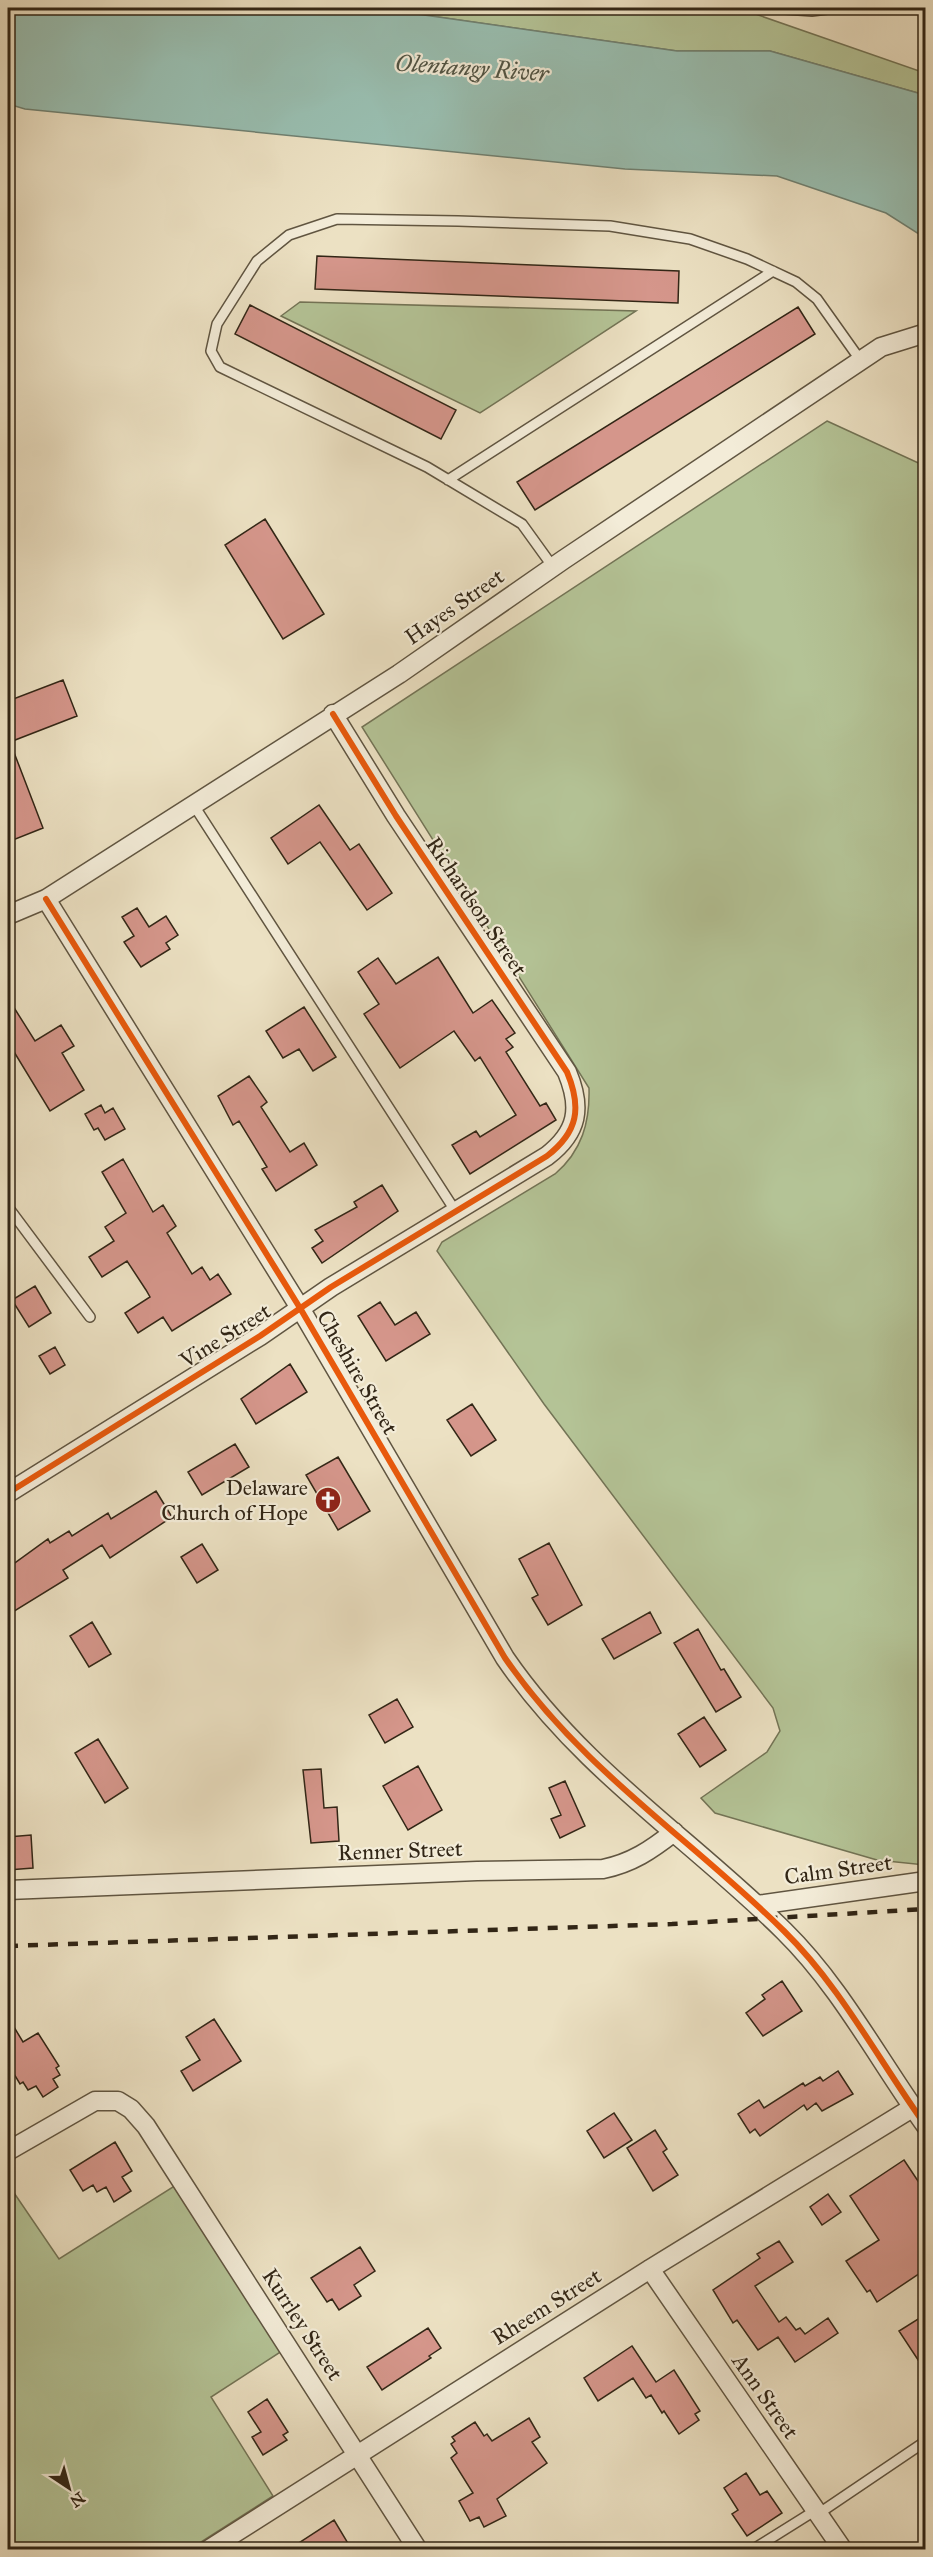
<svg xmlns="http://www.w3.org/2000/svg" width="933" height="2557" font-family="'IM FELL Great Primer',serif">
<rect width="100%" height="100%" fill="#ece1c3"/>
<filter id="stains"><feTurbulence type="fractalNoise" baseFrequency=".00333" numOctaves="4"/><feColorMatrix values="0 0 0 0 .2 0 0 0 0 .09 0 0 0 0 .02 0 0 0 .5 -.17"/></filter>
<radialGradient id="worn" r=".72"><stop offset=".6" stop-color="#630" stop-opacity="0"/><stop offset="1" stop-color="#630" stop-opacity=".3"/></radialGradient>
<!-- green -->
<path fill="#b4c396" stroke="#737456" stroke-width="1.5" d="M375,8h363l187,65v22l-155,-44h-93z
M300,302l336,9 -156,102 -199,-97z
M827,421l98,45v1399l-48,-5 -162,-47 -14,-15 66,-46 13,-21 -7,-23 -229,-304 -107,-153 5,-9 113,-68c27,-23 35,-52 34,-86l-227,-361z
M8,2184l51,75 117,-74 106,166 -71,46 62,99 -83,53h-182z"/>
<!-- water -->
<path fill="#99beb0" stroke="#708172" stroke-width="1.5" d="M8,8h367l302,43h93l155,44v143l-39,-25 -109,-37 -152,-7 -600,-60 -17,-5z"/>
<!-- building -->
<path fill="#d5968b" stroke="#322616" stroke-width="1.5" d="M317,256l362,15 -1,32 -363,-14z
M250,305l206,105 -15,29 -206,-105z
M798,307l17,27 -280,176 -18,-28z
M265,519l59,95 -41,25 -58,-94z
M63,680l14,36 -67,26 33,86 -35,14v-141z
M319,805l31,45 9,-6 33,49 -25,17 -47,-68 -32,22 -17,-26z
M137,908l12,19 17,-11 12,19 -12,8 4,6 -29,18 -17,-25 10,-6 -12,-19z
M438,957l35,56 19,-13 23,33 -9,6 7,8 -7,5 34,54 6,-3 10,17 -86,54 -18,-29 24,-14 4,6 36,-22 -36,-58 -5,4 -21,-30 -54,37 -36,-54 15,-10 -21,-32 20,-14 18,26z
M8,998l27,43 26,-16 13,21 -12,7 22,37 -34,21 -42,-69z
M304,1007l32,50 -23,14 -14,-22 -16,9 -17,-27z
M249,1076l18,26 -6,5 29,45 14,-9 13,22 -41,26 -14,-22 5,-2 -28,-46 -6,4 -15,-29z
M101,1105l4,8 8,-5 12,21 -20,11 -7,-12 -4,2 -9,-16z
M123,1159l30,53 10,-7 13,21 -9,7 25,41 10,-7 8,13 8,-6 13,20 -59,37 -9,-14 -25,16 -13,-20 25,-16 -4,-7 -19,-29 -25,16 -13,-20 25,-16 -9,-14 21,-14 -24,-41z
M382,1185l16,26 -76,52 -10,-15 11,-7 -8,-11 42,-23 -3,-5z
M35,1286l16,27 -22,14 -17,-27z
M380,1302l15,23 21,-13 14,22 -44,27 -28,-45z
M55,1347l10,18 -15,9 -11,-18z
M290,1364l17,28 -51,32 -15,-25z
M472,1404l24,36 -25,16 -24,-36z
M235,1444l14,23 -47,28 -14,-23z
M338,1457l32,54 -32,19 -32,-55z
M156,1491l16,26 -62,41 -8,-13 -39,25 5,8 -60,37v-47l40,-29 2,4 19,-12 3,5 36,-23 3,6z
M549,1543l33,62 -34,20 -16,-27 6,-3 -19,-36z
M202,1544l16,26 -21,13 -16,-26z
M650,1612l11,21 -47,26 -12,-20z
M92,1622l19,32 -22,13 -19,-31z
M698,1629l23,41 3,-1 17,28 -25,15 -42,-69z
M397,1699l16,28 -28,16 -16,-28z
M704,1717l22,33 -26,17 -22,-33z
M98,1739l30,49 -23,15 -30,-50z
M418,1766l24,44 -34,20 -25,-44z
M321,1769l3,39 13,-1 2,34 -28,2 -8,-73z
M565,1781l20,45 -25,12 -9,-19 10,-4 -12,-27z
M31,1835l2,33 -25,2v-33z
M782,1981l20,30 -39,25 -17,-23 19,-14 -3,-4z
M8,2017l15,25 15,-9 21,33 -3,2 4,7 -7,4 5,8 -15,10 -7,-11 -8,4 -5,-8 -3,2 -12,-20z
M214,2019l27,42 -48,30 -12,-20 19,-11 -14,-23z
M838,2071l15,23 -31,17 -6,-8 -9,7 -3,-5 -44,31 -5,-7 -5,4 -12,-19 21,-14 5,8 39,-25 2,3 15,-9 3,4z
M614,2113l18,27 -28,18 -17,-27z
M655,2130l12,19 -4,3 15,23 -25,16 -26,-43z
M115,2142l17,29 -10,6 9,14 -17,11 -8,-15 -9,5 -4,-7 -10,6 -13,-21z
M904,2160l22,33v76l-49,33 -7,-12 -3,2 -21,-31 33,-21 -29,-44z
M828,2194l13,18 -19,13 -12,-18z
M779,2241l14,21 -38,24 24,36 7,-5 10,13 4,-2 5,6 23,-16 10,15 -43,29 -17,-25 -20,13 -21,-30 -4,3 -20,-33 47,-32 -3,-4z
M360,2247l15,24 -21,14 7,11 -22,14 -7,-11 -5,3 -16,-24z
M926,2314v58l-27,-41z
M428,2328l13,20 -12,8 2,2 -49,32 -15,-23z
M632,2346l24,36 18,-12 26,41 -5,3 4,6 -20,14 -15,-23 -2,2 -11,-18 -5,3 -13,-20 -35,23 -14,-23z
M267,2399l21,33 -5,3 4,5 -24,15 -11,-18 9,-5 -13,-20z
M529,2418l11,19 -8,5 15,21 -50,36 9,17 -22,11 -5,-10 -9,4 -11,-20 14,-8 -22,-35 6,-5 -6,-9 4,-3 -3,-4 23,-15 9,14 3,-2 5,7z
M746,2473l14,22 7,-4 15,22 -35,23 -15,-22 6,-4 -14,-22z
M334,2520l18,30h-64z"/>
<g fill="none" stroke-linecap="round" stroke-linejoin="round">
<defs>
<path id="lane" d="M771,8l41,3 23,-3
M448,480l325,-209
M553,567l-31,-43 -95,-57 -207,-100 -9,-16 6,-27 40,-63 32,-26 48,-16 121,2 152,5 80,13 57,20 49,23 21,17 44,62
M193,804l263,408
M8,1207l82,110
M818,2514l108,-73
M752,2550l64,-40"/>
<path id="street" d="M46,899l254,409 205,350c77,112 185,180 279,273 57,56 95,130 142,195
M8,915l38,-16 353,-225 164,-114 318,-213 45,-14
M8,1493l252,-157 71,-49 216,-131c31,-24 35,-48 20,-84l-171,-256 -63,-102
M8,1890l469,-19 126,-2c29,-6 48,-19 71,-37
M757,1905l169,-24
M8,2151l87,-50h23l13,8 15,17 272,424
M650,2269l193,281
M208,2550l442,-281 262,-161"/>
</defs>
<!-- lane casing -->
<use href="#lane" stroke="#605541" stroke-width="12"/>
<!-- street casing -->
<use href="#street" stroke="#605541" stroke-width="21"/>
<!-- lane -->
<use href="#lane" stroke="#f3ecd8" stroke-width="9"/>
<!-- street -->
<use href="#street" stroke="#f3ecd8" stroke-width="18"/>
<!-- rail -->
<path stroke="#322616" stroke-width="4.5" stroke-dasharray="10 10" stroke-linecap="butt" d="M8,1946l664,-22 254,-15"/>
<defs>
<path id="cycleway" d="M46,899l254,409 205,350c77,112 185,180 279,273 57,56 95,130 142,195
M8,1493l252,-157 71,-49 216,-131c31,-24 35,-48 20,-84l-171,-256 -63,-102"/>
</defs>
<!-- cycleway casing -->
<use href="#cycleway" stroke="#f3ecd8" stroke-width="10"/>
<!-- cycleway -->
<use href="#cycleway" stroke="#e8590c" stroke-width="6"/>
</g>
<!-- icons -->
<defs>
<symbol id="church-disc" viewBox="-11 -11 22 22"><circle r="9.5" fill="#8f2418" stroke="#f3ecd8"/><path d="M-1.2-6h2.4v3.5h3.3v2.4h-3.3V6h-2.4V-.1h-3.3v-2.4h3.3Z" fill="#fff"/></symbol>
</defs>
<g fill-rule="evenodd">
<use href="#church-disc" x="313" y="1485" width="30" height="30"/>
</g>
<g text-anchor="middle" stroke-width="4.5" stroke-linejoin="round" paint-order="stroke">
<!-- street labels -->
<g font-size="22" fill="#322616" stroke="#f3ecd8">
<text transform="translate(454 606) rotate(-35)" y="8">Hayes Street</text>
<text transform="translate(477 906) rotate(56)" y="8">Richardson Street</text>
<text transform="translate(225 1335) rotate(-32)" y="8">Vine Street</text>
<text transform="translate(358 1372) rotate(60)" y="8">Cheshire Street</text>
<text transform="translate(400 1850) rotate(-2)" y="8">Renner Street</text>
<text transform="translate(838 1869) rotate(-8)" y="8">Calm Street</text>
<text transform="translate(546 2306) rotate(-32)" y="8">Rheem Street</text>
<text transform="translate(303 2324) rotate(57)" y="8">Kurrley Street</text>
<text transform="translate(766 2396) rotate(55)" y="8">Ann Street</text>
</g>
<!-- poi labels -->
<g font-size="22" fill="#322616" stroke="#f3ecd8" text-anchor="end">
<text x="308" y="1495">Delaware<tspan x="308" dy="25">Church of Hope</tspan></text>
</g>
<!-- water labels -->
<g font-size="24" font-style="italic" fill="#515444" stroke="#f3ecd8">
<text transform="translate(472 68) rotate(4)" y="8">Olentangy River</text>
</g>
</g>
<!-- margin -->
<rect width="933" height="2557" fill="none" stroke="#ece1c3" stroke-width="30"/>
<rect x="9" y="9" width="915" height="2539" fill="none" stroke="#322616" stroke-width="3"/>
<rect x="15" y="15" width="903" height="2527" fill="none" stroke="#322616" stroke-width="1.5"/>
<!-- north arrow -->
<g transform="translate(69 2488) rotate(144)" stroke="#f3ecd8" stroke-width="4.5" paint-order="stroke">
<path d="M0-4.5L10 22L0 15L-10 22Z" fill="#322616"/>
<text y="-9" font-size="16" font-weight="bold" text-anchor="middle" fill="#322616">N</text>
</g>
<rect width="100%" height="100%" filter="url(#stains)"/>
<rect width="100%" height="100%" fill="url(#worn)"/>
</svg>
